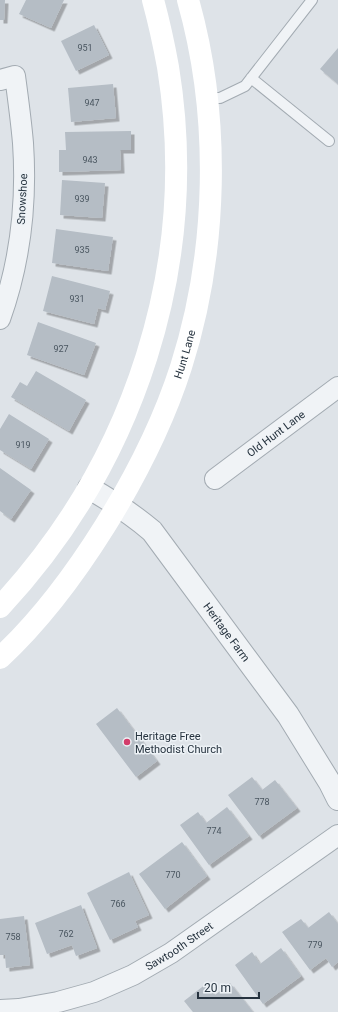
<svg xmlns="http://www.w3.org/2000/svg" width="338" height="1012" font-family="Roboto,sans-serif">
<defs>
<filter id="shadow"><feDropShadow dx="3.5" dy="3.5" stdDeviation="0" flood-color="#0004"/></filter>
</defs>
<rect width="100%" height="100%" fill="#dee3e8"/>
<!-- building -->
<path fill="#b5bdc5" filter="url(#shadow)" d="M0,0h5l-1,20h-4z
M26,0h38l-13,28 -32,-14z
M94,25l15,30 -33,16 -15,-30z
M338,48v36l-18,-15z
M113,84l3,34 -45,4 -3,-34z
M131,131v19h-11l1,20 -62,2v-22h7l-1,-18z
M62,180l43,3 -3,35 -42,-3z
M56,229l57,8 -5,34 -56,-8z
M52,276l58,15 -5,19 -7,-2 -4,16 -51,-13z
M38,322l58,21 -12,32 -57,-20z
M36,371l50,29 -17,31 -58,-34 9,-15 7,4z
M9,414l40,25 -18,30 -31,-19v-21z
M0,468l31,22 -20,29 -11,-8z
M117,708l40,53 -21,16 -40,-53z
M252,777l10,13 13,-10 22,28 -38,28 -31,-41z
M227,807l22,29 -40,29 -29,-40 18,-13 8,11z
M182,842l25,34 -42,33 -26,-35z
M129,872l20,43 -14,6 3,6 -28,13 -23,-47z
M81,905l16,43 -21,8 -4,-11 -25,9 -12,-31z
M329,912l9,12v38l-6,5 -6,-9 -16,12 -28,-38 19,-13 7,9z
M24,916l6,49 -24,3 -1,-13h-5v-36z
M281,948l20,28 -38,28 -28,-39 17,-13 8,12z
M230,983l23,29h-60l-9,-11 22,-17 9,11z"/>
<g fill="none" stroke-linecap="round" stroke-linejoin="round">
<defs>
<path id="service" d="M251,78l78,63
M207,98h13l25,-12 67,-86"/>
<g id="minor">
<path d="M0,80l15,-4c3,22 6,44 8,67 4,59 -3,120 -23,176"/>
<path id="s1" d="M215,479l123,-92"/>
<path id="s2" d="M0,1010l19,-1 39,-7 36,-10 39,-17 38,-22 167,-118"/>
</g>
<g id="tertiary">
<path id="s3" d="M89,488c23,13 43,26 63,43l136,184 42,68 8,16"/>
</g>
</defs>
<!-- service casing -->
<use href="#service" stroke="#a3abb2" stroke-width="12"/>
<!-- minor casing -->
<use href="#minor" stroke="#a3abb2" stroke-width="22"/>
<!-- tertiary casing -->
<use href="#tertiary" stroke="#a3abb2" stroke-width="24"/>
<!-- service -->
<use href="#service" stroke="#f0f3f6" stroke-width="10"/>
<!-- minor -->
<use href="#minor" stroke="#f0f3f6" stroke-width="20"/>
<!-- tertiary -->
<use href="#tertiary" stroke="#f0f3f6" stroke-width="22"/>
<!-- secondary -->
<g stroke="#fff" stroke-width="22">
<path d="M0,607c135,-145 200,-343 168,-540 -4,-22 -9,-45 -15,-67"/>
<path id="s4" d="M0,658c42,-39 75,-84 105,-132 31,-50 58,-103 76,-159 37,-116 40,-250 7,-367"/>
</g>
</g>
<!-- markers -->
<circle fill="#d33c6a" stroke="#edf2f6" stroke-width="1.5" cx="127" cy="742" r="4"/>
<g text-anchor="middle" stroke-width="3" stroke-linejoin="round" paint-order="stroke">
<!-- number labels -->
<g font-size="9" fill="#4a5660">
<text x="85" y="51">951</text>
<text x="92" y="106">947</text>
<text x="90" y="163">943</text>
<text x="82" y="202">939</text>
<text x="82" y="253">935</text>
<text x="77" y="302">931</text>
<text x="61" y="352">927</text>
<text x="23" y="448">919</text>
<text x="262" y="805">778</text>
<text x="214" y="834">774</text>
<text x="173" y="878">770</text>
<text x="118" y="907">766</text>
<text x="66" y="937">762</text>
<text x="13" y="940">758</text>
<text x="315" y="948">779</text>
</g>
<!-- street labels -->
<g font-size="11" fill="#26333f" stroke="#edf2f6">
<text transform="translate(22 199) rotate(-87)" y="4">Snowshoe</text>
<text dy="4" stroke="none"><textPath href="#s4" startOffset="359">Hunt Lane</textPath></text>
<text dy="4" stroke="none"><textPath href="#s1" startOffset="76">Old Hunt Lane</textPath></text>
<text dy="4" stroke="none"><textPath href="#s3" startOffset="202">Heritage Farm</textPath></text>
<text dy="4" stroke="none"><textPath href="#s2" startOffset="193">Sawtooth Street</textPath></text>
</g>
<!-- poi labels -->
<g font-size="11" fill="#26333f" stroke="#edf2f6" text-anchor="start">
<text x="135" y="740">Heritage Free<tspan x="135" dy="13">Methodist Church</tspan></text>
</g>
</g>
<!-- scale -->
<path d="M198 992v6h61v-6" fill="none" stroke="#26333f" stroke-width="2"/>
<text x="204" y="992" font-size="12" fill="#26333f" stroke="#edf2f6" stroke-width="3" paint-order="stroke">20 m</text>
</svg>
